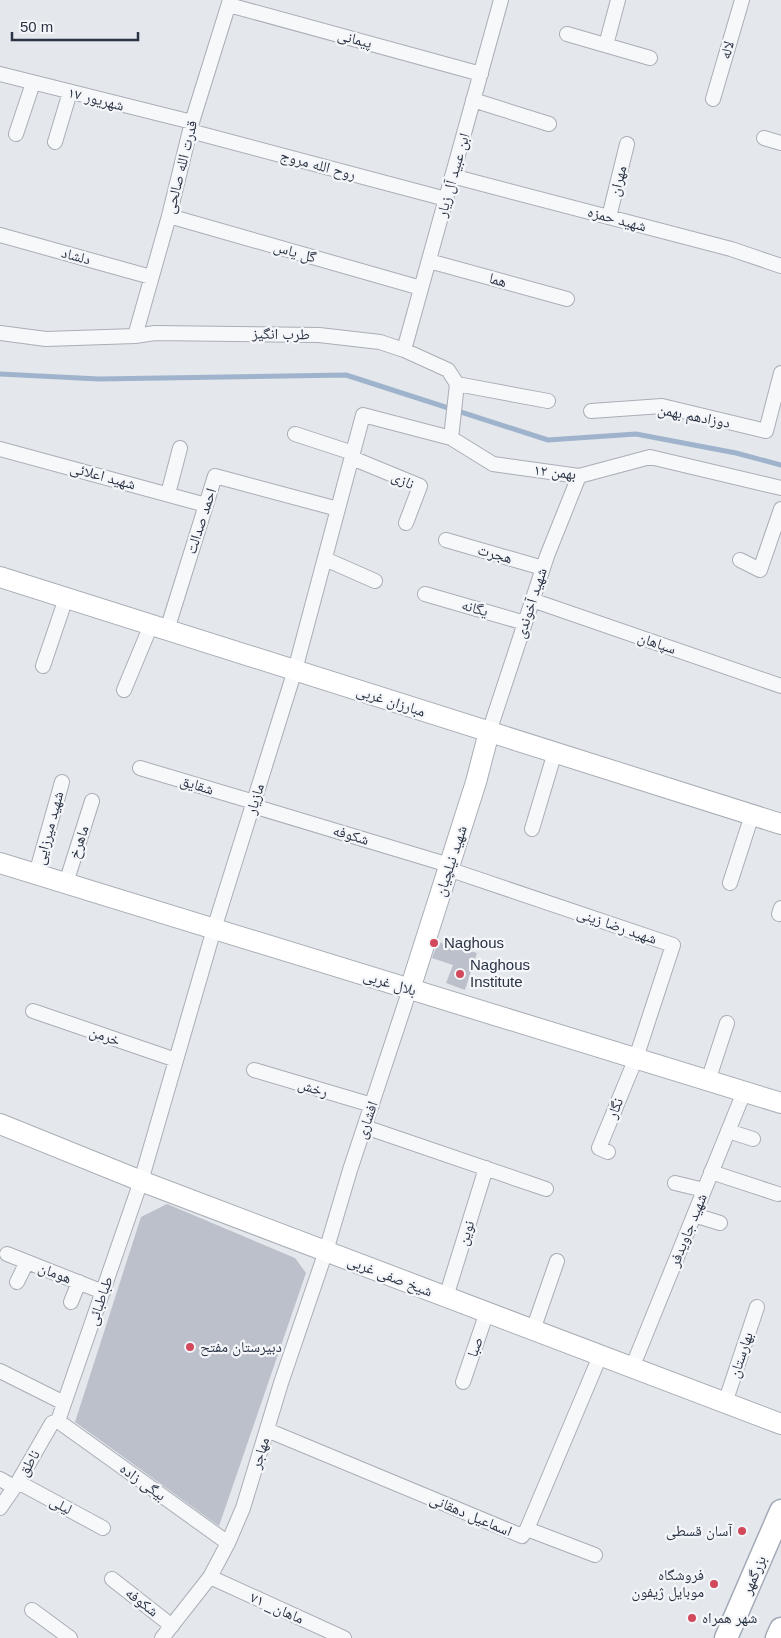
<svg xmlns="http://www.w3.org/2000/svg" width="781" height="1638" font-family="Arial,'Noto Naskh Arabic',sans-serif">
<rect width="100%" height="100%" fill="#e4e7ec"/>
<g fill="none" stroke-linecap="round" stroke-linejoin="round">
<!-- stream -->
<path stroke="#9fb4cc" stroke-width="5" d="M0,374l99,5 247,-4 202,65 88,-6 100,19 45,12"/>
</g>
<!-- building -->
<path fill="#bbc0ca" d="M438,942l39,11 -12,37 -19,-7 7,-18 -21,-7z
M167,1204l128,54 11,15 -87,253 -144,-104 66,-205z"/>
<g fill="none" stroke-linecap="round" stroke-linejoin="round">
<defs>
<path id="street" d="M229,5l252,69
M567,34l83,24
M606,45l12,-45
M0,74l192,48
M713,99l29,-99
M473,100l76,24
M190,131l256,68
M16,134l17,-51
M764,138l17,5
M55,142l15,-50
M452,176l279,73 50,17
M169,216l252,72
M609,217l18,-73
M0,235l151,42
M429,261l138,38
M0,333l46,6 89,-3 20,-3 164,2 61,7 24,8 44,20 9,14 91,17
M135,336l34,-120 23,-94 38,-122
M404,350l97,-350
M591,411l71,-5 104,25 15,-58
M295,434l58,19
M451,438l6,-54
M0,449l206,56
M352,458l68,28 -14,37
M168,494l12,-46
M446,540l97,28
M325,559l50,22
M740,560l20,10 21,-61
M425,594l100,29
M532,600l249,86
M167,630l48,-154 123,33
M43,666l23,-68
M124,690l27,-65
M489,732l58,-176 32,-80
M140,768l114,34
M253,806l196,59
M532,829l23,-77
M448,869l225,76 -37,113 -37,90 9,4
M36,874l26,-92
M66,883l26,-82
M730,883l22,-68
M779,914l2,-6
M33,1011l143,49
M254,1070l118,35
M708,1081l19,-58
M365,1127l181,62
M728,1131l25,8
M711,1172l67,22
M675,1183l29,7
M694,1215l26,8
M7,1254l96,38
M17,1282l10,-20
M446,1297l40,-129
M71,1302l8,-20
M533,1330l24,-69
M632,1368l112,-276
M0,1371l64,32
M463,1382l24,-70
M725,1403l32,-96
M58,1421l83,-240 73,-252 81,-259 68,-255 88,23 42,26 86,12 71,-19 131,31
M58,1421l170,122
M267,1430l255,106 5,-7 73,-173
M0,1479l14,8
M18,1482l85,46
M0,1508l18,-26 34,-59 6,-2
M527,1529l68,26
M210,1577l134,61
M112,1579l60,47
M32,1610l38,28
M162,1638l48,-61 18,-34 15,-35 38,-125 45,-132 24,-81 60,-181"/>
<path id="secondary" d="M0,577l781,247
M0,863l781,240
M410,989l66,-207 13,-50
M0,1124l141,57 640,243"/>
<path id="primary" d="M726,1638l55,-127
M777,1638l4,-9"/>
</defs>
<!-- street casing -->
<use href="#street" stroke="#a9aeb7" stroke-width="16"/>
<!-- secondary casing -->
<use href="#secondary" stroke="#a9aeb7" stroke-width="22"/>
<!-- primary casing -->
<use href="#primary" stroke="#a3abb8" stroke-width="25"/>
<!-- street -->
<use href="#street" stroke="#f7f8fa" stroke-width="14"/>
<!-- secondary -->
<use href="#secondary" stroke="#fff" stroke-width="20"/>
<!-- primary -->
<use href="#primary" stroke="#fff" stroke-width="22"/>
</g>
<!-- markers -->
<g fill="#d1495b" stroke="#f4f6f9" stroke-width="2">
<circle cx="434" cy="943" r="5"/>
<circle cx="460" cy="974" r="5"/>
<circle cx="190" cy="1347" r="5"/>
<circle cx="742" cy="1531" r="5"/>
<circle cx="714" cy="1584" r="5"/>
<circle cx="692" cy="1618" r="5"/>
</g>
<g text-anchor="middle" stroke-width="4.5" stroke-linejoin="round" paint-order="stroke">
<!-- street labels -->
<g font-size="15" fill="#2b3445" stroke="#f4f6f9">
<text transform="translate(355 39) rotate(15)" y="5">پیمانی</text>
<text transform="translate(727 50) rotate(-74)" y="5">لاله</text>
<text transform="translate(96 99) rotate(14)" y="5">۱۷ شهریور</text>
<text transform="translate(318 165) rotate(15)" y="5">روح الله مروج</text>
<text transform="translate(181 167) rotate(-76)" y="5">قدرت الله صالحی</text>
<text transform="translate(453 175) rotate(-74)" y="5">ابن عبید آل زیار</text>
<text transform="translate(618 181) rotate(-76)" y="5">مهران</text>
<text transform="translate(617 219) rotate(15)" y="5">شهید حمزه</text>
<text transform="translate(295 252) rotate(16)" y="5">گل یاس</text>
<text transform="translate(76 256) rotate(15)" y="5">دلشاد</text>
<text transform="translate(498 280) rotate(15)" y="5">هما</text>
<text transform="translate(281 334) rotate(1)" y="5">طرب انگیز</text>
<text transform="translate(694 416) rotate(11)" y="5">دوزادهم بهمن</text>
<text transform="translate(555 472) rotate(6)" y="5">۱۲ بهمن</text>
<text transform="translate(103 476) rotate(15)" y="5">شهید اعلائی</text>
<text transform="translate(403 480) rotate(26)" y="5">نازی</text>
<text transform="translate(201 521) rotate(-72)" y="5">احمد صدالت</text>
<text transform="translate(495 554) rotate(16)" y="5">هجرت</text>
<text transform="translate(531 603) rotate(-72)" y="5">شهید آخوندی</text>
<text transform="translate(475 608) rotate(16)" y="5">یگانه</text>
<text transform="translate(657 643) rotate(19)" y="5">سپاهان</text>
<text transform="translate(391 701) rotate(18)" y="5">مبارزان غربی</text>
<text transform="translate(197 785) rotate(17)" y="5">شقایق</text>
<text transform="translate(255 799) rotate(-73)" y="5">مازیار</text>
<text transform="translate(49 828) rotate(-75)" y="5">شهید میرزایی</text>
<text transform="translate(351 835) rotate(17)" y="5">شکوفه</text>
<text transform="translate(79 842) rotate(-72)" y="5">ماهرخ</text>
<text transform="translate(451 861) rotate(-72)" y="5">شهید نیلچیان</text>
<text transform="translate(617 926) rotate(19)" y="5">شهید رضا زینی</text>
<text transform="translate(390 983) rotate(17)" y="5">بلال غربی</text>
<text transform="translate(105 1036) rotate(19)" y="5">خرمن</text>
<text transform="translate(313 1088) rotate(17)" y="5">رخش</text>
<text transform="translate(615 1108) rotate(-68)" y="5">نگار</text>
<text transform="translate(367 1120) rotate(-71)" y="5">افشاری</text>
<text transform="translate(688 1230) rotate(-68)" y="5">شهید جاویدفر</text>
<text transform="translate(466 1233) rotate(-73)" y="5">نوین</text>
<text transform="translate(55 1273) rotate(21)" y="5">هومان</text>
<text transform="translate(390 1276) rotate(21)" y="5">شیخ صفی غربی</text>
<text transform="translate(100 1301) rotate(-71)" y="5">طباطبائی</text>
<text transform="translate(475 1347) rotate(-71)" y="5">صبا</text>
<text transform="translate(741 1355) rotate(-72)" y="5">بهارستان</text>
<text transform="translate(260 1453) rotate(-73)" y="5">مهاجر</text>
<text transform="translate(29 1463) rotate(-60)" y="5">ناطق</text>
<text transform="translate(143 1482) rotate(36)" y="5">بیگی زاده</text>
<text transform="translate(61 1505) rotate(28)" y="5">لیلی</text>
<text transform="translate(471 1515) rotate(23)" y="5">اسماعیل دهقانی</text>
<text transform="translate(754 1575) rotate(-67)" y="5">بزرگمهر</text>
<text transform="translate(142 1602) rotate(38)" y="5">شکوفه</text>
<text transform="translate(277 1608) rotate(24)" y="5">۷۱ _ماهان</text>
</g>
<!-- poi labels -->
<g font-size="15" fill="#2b3445" stroke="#f4f6f9" text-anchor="start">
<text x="444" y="948">Naghous</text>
<text x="470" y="970">Naghous<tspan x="470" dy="17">Institute</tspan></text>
<text x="200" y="1352">دبیرستان مفتح</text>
<text x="732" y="1536" text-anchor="end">آسان قسطی</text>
<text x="704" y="1580" text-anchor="end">فروشگاه<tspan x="704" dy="17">موبایل ژیفون</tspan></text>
<text x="702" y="1623">شهر همراه</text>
</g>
</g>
<!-- scale -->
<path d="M12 32v8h126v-8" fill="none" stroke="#2b3445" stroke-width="2.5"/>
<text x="20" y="32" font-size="15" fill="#2b3445" stroke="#f4f6f9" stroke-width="4" paint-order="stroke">50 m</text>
</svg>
